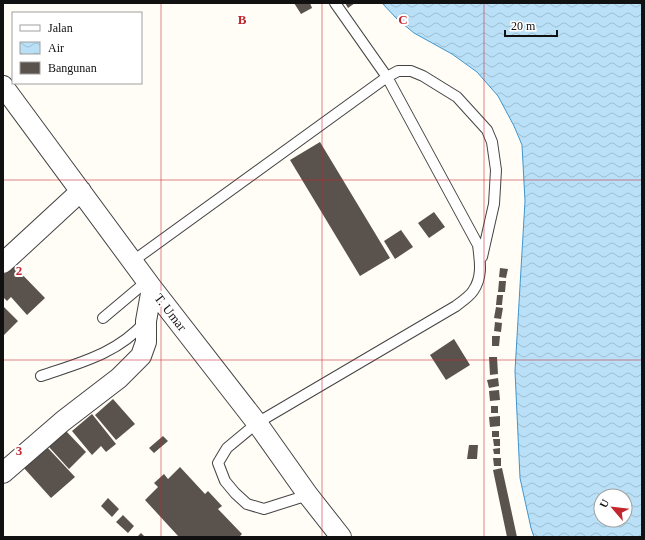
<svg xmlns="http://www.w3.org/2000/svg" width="645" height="540" font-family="Georgia,serif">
<defs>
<pattern id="water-waves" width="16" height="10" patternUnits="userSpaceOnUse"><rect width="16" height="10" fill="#b9e0f7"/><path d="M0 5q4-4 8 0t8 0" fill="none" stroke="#9ebfd3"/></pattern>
</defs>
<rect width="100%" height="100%" fill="#fffdf5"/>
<!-- water -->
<path fill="url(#water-waves)" stroke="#3f96cf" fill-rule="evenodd" d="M382,3h260v534h-108l-3,-9 -11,-50 -5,-107 10,-170 -3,-56 -8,-19 -16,-30 -21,-24 -25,-18 -38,-21 -17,-14zM601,496h24v24h-24z"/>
<!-- building -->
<path fill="#5a524d" d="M294,3h16l2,5 -11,6z
M345,3h10l-7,5z
M320,142l70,116 -30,18 -70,-116z
M434,212l11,15 -16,11 -11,-15z
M401,230l12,17 -18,12 -11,-18z
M13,265l32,33 -18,17 -16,-18 -4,4 -4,-4v-22z
M500,268l8,1 -2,9 -7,-1z
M499,281h7l-1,11h-7z
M497,295h6l-1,10h-6z
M3,306l15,15 -15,15z
M496,307l7,1 -2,11 -7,-1z
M495,322l7,1 -1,9 -7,-1z
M492,336h8l-1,10h-7z
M454,339l16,26 -24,15 -16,-25z
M489,357h8l1,17 -8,1z
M498,378l1,8 -10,2 -2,-8z
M499,390l1,10 -10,1 -1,-10z
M113,399l22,25 -19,16 -21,-25z
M491,406h7v7h-7z
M92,414l24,30 -10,8 -5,-6 -9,9 -20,-24z
M500,416v10l-10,1 -1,-10z
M66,431l20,21 -17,17 -20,-22z
M492,431h7v6h-7z
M163,436l5,5 -14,12 -5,-5z
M493,439h7v7h-6z
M469,445h9l-1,14h-10z
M46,446l29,31 -24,21 -28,-31z
M500,448v6h-6l-1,-5z
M493,458h8v8h-7z
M180,467l25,27 3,-3 14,15 -4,3 24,25 -3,3h-60l-34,-37 13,-13 -4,-4 10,-9 4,5z
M502,468l7,32 8,37h-10l-14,-67z
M108,498l11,11 -7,8 -11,-11z
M123,515l11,11 -6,7 -12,-11z
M141,533l4,4h-8z"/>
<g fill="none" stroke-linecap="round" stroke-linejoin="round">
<defs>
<path id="lane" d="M335,3l52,74 11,-6h13l12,5 34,21 30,33 5,12 4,28 -2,34 -12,53
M133,261l254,-184 91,168c2,16 5,32 -5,46 -4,6 -12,11 -17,15l-199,117 -30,25 -9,15 7,18 10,12 12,11 17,5 44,-14
M103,318l44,-37
M41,376c38,-13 76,-22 104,-54"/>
<path id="street" d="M3,86l149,202 105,135 51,72 33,42
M3,263l78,-72
M3,473l60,-52 56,-43 22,-22 5,-14v-21l6,-33"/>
</defs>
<!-- lane casing -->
<use href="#lane" stroke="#444" stroke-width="12"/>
<!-- street casing -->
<use href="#street" stroke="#444" stroke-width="22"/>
<!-- lane -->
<use href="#lane" stroke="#fff" stroke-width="10"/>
<!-- street -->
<use href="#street" stroke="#fff" stroke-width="20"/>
</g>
<!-- grid -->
<path fill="none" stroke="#c4262e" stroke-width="1" stroke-opacity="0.55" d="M161,3v534M322,3v534M484,3v534M3,180h639M3,360h639"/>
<g text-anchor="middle" stroke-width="4" stroke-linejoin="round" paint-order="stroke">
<!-- street labels -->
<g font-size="13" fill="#111" stroke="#fff">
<text transform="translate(171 312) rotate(52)" y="5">T. Umar</text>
</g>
</g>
<g font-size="13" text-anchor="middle" font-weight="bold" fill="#c4262e" stroke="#fff" stroke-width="4" stroke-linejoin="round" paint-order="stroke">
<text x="242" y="24">B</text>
<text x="403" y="24">C</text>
<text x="19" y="275">2</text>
<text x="19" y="455">3</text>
</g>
<!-- border -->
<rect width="645" height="540" fill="none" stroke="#111111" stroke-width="8"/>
<!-- legend -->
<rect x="12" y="12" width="130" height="72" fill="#ffffff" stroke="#a0a0a0"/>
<rect x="20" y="25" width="20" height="6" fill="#ffffff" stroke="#a0a0a0"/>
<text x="48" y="32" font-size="12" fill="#111111">Jalan</text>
<rect x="20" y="42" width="20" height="12" fill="url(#water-waves)" stroke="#a0a0a0"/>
<text x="48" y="52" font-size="12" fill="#111111">Air</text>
<rect x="20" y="62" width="20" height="12" fill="#5a524d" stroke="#a0a0a0"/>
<text x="48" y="72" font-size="12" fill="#111111">Bangunan</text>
<!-- north arrow -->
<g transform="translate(613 508) rotate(298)"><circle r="19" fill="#ffffff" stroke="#a0a0a0"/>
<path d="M0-3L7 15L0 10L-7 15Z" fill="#c4262e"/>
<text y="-6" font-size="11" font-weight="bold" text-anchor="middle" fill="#111111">U</text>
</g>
<!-- scale -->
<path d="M505 30v6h52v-6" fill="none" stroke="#111111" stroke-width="2"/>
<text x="511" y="30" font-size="12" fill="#111111" stroke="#ffffff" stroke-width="3" paint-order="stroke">20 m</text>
</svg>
